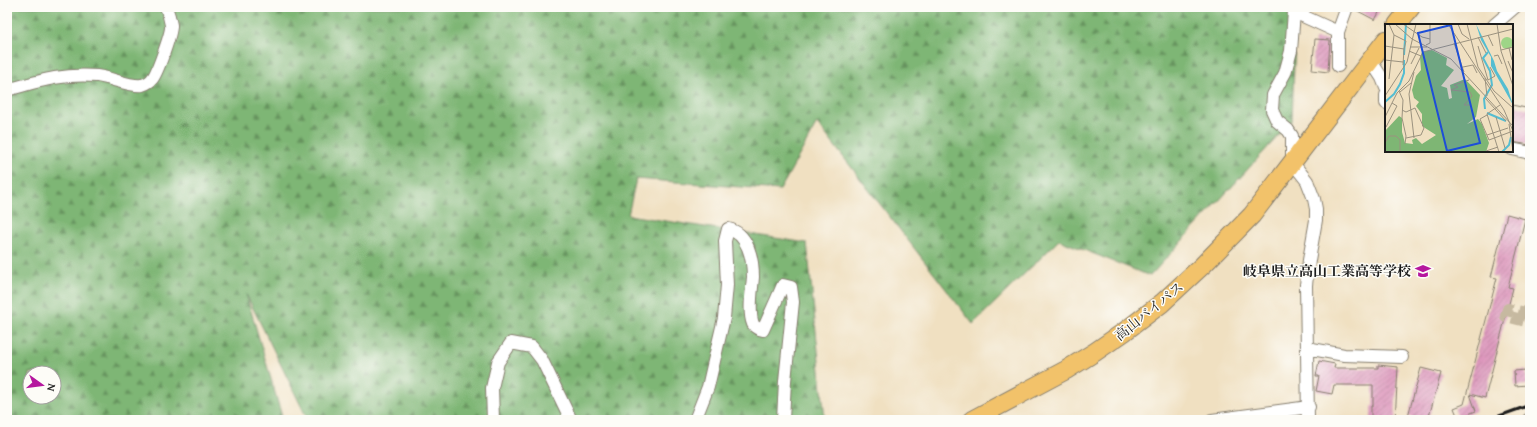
<svg xmlns="http://www.w3.org/2000/svg" width="1537" height="427" font-family="'Gentium Book Plus','Noto Serif JP',serif">
<defs>
<pattern id="forest-firs" width="22" height="20" patternUnits="userSpaceOnUse"><rect width="22" height="20" fill="#7eb674"/><path d="M5 1l3.5 6h-7zM16 11l3.5 6h-7z" fill="#66935e"/></pattern>
<pattern id="building-hatch" width="6" height="6" patternUnits="userSpaceOnUse"><rect width="6" height="6" fill="#dd96bc"/><path d="M-1 1l2-2M0 6l6-6M5 7l2-2" fill="none" stroke="#b27a98"/></pattern>
</defs>
<rect width="100%" height="100%" fill="#fdfcf7"/>
<filter id="ink" filterUnits="userSpaceOnUse"><feTurbulence type="fractalNoise" baseFrequency=".025" numOctaves="2"/><feDisplacementMap in="SourceGraphic" scale="8" xChannelSelector="R" yChannelSelector="G"/><feConvolveMatrix kernelMatrix="1 2 1 2 8 2 1 2 1" color-interpolation-filters="sRGB"/></filter>
<filter id="wash" filterUnits="userSpaceOnUse"><feTurbulence type="fractalNoise" baseFrequency=".012" numOctaves="4" result="noise"/><feDisplacementMap in="SourceGraphic" scale="16" xChannelSelector="R" yChannelSelector="G"/><feGaussianBlur stdDeviation="0.9" result="paint"/><feColorMatrix in="noise" values="0 0 0 0 0 0 0 0 0 0 0 0 0 0 0 0 0 1.4 0 .05"/><feComposite in="paint" operator="in"/></filter>
<g filter="url(#wash)">
<rect width="100%" height="100%" fill="#f0e0c1"/>
<!-- forest -->
<path fill="url(#forest-firs)" stroke="#4d6948" fill-rule="evenodd" d="M7,7h1289l-4,114 -142,155 -91,-36 -86,84 -156,-201 -37,67 -144,-11 -8,36 179,28 18,177h-517l-62,-126 37,126h-276zM30,373h24v24h-24z"/>
<g id="blocks">
<!-- building -->
<path fill="url(#building-hatch)" d="M1354,7h28l-7,13 -21,-11z
M1315,39l15,1 -2,32 -16,-2z
M1512,105l18,4v36l-18,-3z
M1507,214l18,5 -17,68 5,1 -28,110 -15,-4 6,17 -18,7 -4,-10 10,-4 33,-126 -6,-1z
M1319,361l16,3 -1,4h44v-3l20,2 -3,53h-24v-14h2v-21h-39l-2,9 -16,-3 3,-15h-3z
M1421,368l20,5 -13,47h-6l-14,-4z
M1526,370l1,15 -12,1 -1,-15z"/>
</g>
</g>
<g filter="url(#ink)">
<use href="#blocks" fill-opacity="0" stroke="#867e6e" stroke-width="1"/>
<g fill="none" stroke-linecap="round" stroke-linejoin="round">
<!-- minor-tunnel -->
<path stroke="#c6b9a0" stroke-width="12" stroke-dasharray="12 6" stroke-linecap="butt" d="M1530,314l-22,-5 -2,7 24,6"/>
<defs>
<path id="minor" d="M1292,7l2,5 -3,39 -6,22 -12,22 -1,15 5,11 11,9 4,6v26l15,19 7,18 2,10v11l-7,40 -3,25 2,135
M1294,12l44,20
M1494,25l21,-18
M1371,61l11,17 4,10
M1338,66v-34l9,-25
M7,90c32,-9 56,-17 90,-14 11,1 35,11 45,9 3,-1 8,-3 10,-6 5,-5 20,-47 19,-54 -1,-6 -3,-13 -5,-18
M1386,95v8
M1512,149l18,4
M1307,348l37,7 58,2
M493,420l-1,-32 6,-26 13,-19 21,4 10,13 29,60
M695,420l13,-33 16,-69 3,-33 -2,-44 3,-12c20,4 25,30 25,48 -1,13 -5,35 0,47 2,4 6,5 10,6l20,-45 8,2 2,15 -8,79 -2,39
M1212,420l97,-13
M1528,420l2,-1"/>
<path id="highway" d="M1397,25l14,-18
M972,420l94,-50 29,-18 29,-20 38,-29 41,-38 49,-50 134,-175"/>
</defs>
<!-- minor casing -->
<use href="#minor" stroke="#867e6e" stroke-width="14"/>
<!-- highway casing -->
<use href="#highway" stroke="#867e6e" stroke-width="20"/>
<!-- minor -->
<use href="#minor" stroke="#fff" stroke-width="12"/>
<!-- highway -->
<use href="#highway" stroke="#f2c26a" stroke-width="18"/>
<!-- rail -->
<path stroke="#1c1c1c" stroke-width="3" d="M1488,420l42,-15"/>
</g>
</g>
<!-- icons -->
<defs>
<symbol id="school-bare" viewBox="-9 -9 18 18"><path d="M0-5L7-2L0 1L-7-2ZM-4 1L0 2.5L4 1V4Q0 6-4 4Z" fill="#b5179e" stroke="#fdfcf7" stroke-width="2.5" paint-order="stroke"/></symbol>
</defs>
<g fill-rule="evenodd">
<use href="#school-bare" x="1412" y="260" width="22" height="22"/>
</g>
<g text-anchor="middle" stroke-width="3" stroke-linejoin="round" paint-order="stroke">
<!-- poi labels -->
<g font-size="14" font-weight="bold" fill="#1c1c1c" stroke="#fdfcf7" text-anchor="end">
<text x="1411" y="276">岐阜県立高山工業高等学校</text>
</g>
<!-- street labels -->
<g font-size="14" fill="#1c1c1c" stroke="#fdfcf7">
<text transform="translate(1149 311) rotate(-39)" y="5">高山バイパス</text>
</g>
</g>
<!-- overview -->
<g transform="translate(1385 24)">
<rect width="128" height="128" fill="#f0e0c1"/>
<path d="M47,26l15,8 -1,7 8,5 -13,16 6,2 2,11 3,-1 -2,-13 15,-6 15,16 -4,22 -9,7 11,-5 4,5 7,19 -3,9h-101v-21l14,-15 3,2v14l3,11 8,1 -1,-4 4,-2 6,6 14,-9 -14,-9v-12l-6,-8 3,-4 -5,-4 -2,-8 4,-14 5,-6 -1,-13 2,-5z" fill="#7eb674"/>
<path d="M116 19a6 6 0 1 1 12 0a6 6 0 1 1-12 0Z" fill="#9ed587"/>
<path d="M91,0l18,37 3,10 11,18 5,16 -22,-39v-9l-10,-17z" fill="#54bdd1"/>
<path fill="none" stroke="#54bdd1" stroke-width="2" d="M19,31l2,-31M0,78l9,-8 6,-10 4,-11v-13M100,85l-1,-10 8,-14 -2,-14 -7,-13 5,-6M102,89l19,8M117,128l7,-7 2,-8"/>
<path fill="none" stroke="#9b927f" stroke-width="1" d="M10,0l17,15 39,20 62,67M18,0l19,13 8,2M63,0l56,86 9,21M73,0l4,10 7,5M82,0l11,43 16,24 19,17M112,0l4,27 12,35M103,11l5,11M93,13l8,16M69,19l10,29M41,21l4,-2v-19M0,22l19,3 2,-8 -12,-6M93,22l10,34M25,23h17M124,24l3,12M116,26l12,-3M24,27l12,5M109,32l4,-1 4,9M0,36l18,2M123,37l5,12M26,40l8,-16M18,41l1,-16M78,43l10,-2 4,8M100,54l2,18M4,55l5,-44 -5,-11M84,56l-15,5 4,2 -7,3 19,2 2,4 -8,9h7M103,56l7,-4 -5,-9M14,67l4,9 -1,18 4,18 -1,8M15,68l11,-9M0,72l22,-34 9,-38M100,74l21,23M17,86l4,2 9,-4 9,20 -3,7 -15,3M102,91l-7,4 9,21 24,-9M0,93l12,-24 12,-12 14,-29 90,-23M111,93l9,31M124,100l4,27M1,103l11,-21 -5,-3M102,111l21,-7M29,114l-5,-44 5,-22M0,119l4,-7h7l4,4v12M101,127l12,-4M114,128l-12,-38 13,-9"/>
<path fill="#1d4ed8" fill-opacity="0.15" stroke="#1d4ed8" stroke-width="2" d="M66,1l29,118 -33,8 -29,-118z"/>
<rect width="128" height="128" fill="none" stroke="#1c1c1c" stroke-width="2"/>
</g>
<!-- margin -->
<rect width="1537" height="427" fill="none" stroke="#fdfcf7" stroke-width="24"/>
<!-- north arrow -->
<g transform="translate(42 385) rotate(104)"><circle r="19" fill="#fdfcf7" stroke="#a3a29f"/>
<path d="M0-3L7 15L0 10L-7 15Z" fill="#b5179e"/>
<text y="-6" font-size="11" font-weight="bold" text-anchor="middle" fill="#1c1c1c">N</text>
</g>
</svg>
